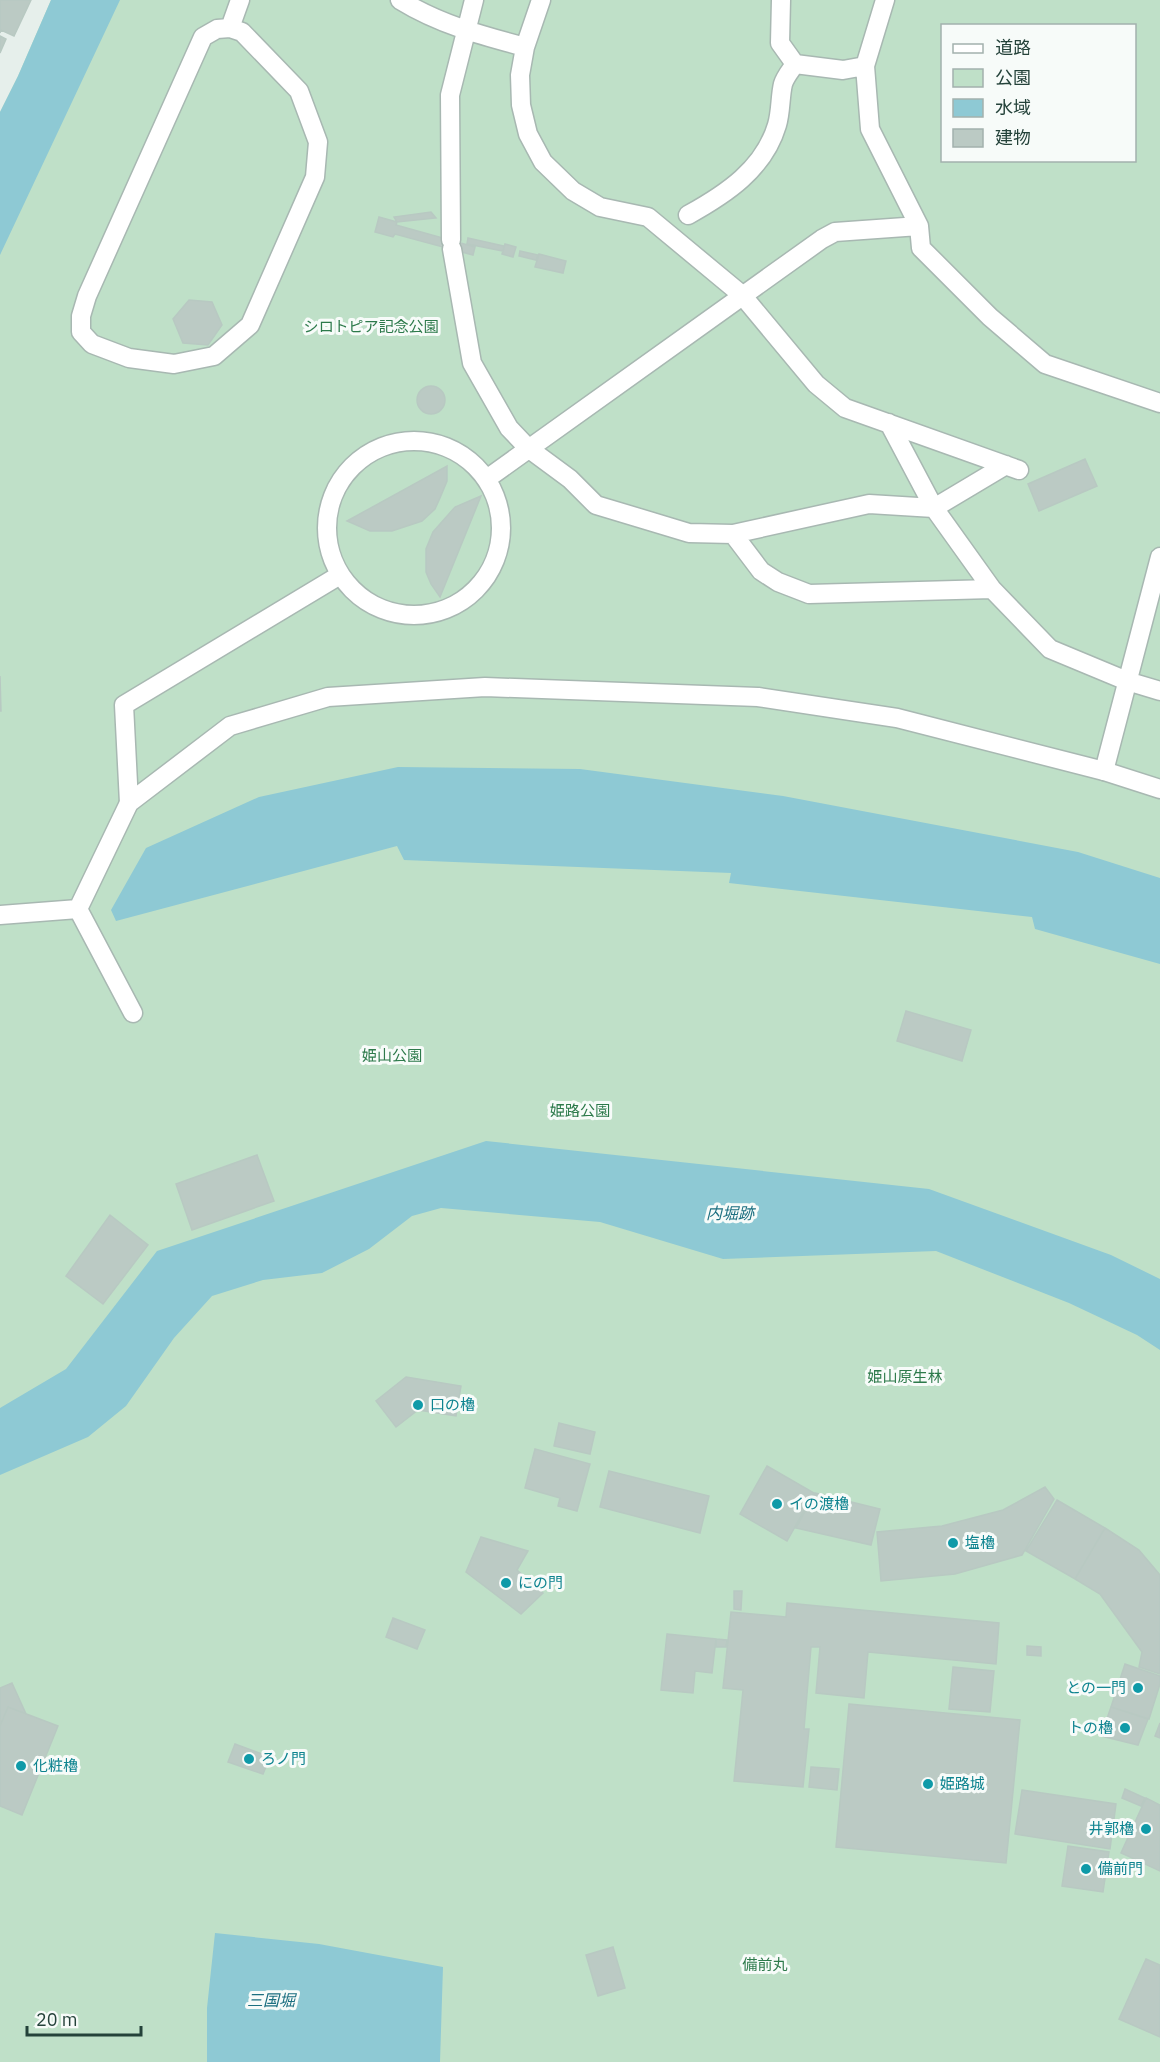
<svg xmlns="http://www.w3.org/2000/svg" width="1160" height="2062" font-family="'IBM Plex Sans','Noto Sans JP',sans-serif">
<rect width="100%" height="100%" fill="#e6efeb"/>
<!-- green -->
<path fill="#bfe0c8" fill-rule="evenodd" d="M51,0h1109v2062h-1160v-1950l18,-36zM942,26h192v134h-192z"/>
<!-- water -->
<path fill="#8ec9d4" d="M51,0h69l-120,255v-143l18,-36z
M398,767l182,2 203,27 295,56 82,26v86l-125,-35 -3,-12 -303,-34 2,-10 -327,-13 -7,-14 -281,75 -5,-11 35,-62 113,-51z
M486,1141l443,48 182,66 49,24v71l-23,-15 -68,-32 -133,-52 -213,8 -123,-37 -159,-14 -29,8 -43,33 -47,24 -59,7 -51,16 -38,42 -48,68 -38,31 -88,38v-67l66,-39 91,-118z
M215,1933l104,11 124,23 -3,95h-233v-54z"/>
<!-- building -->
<path fill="#bbcac4" stroke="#b8c9c2" stroke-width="1.5" d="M0,0h31l-17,36 -13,-6 -1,3z
M0,36l6,3 -6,14z
M431,212l5,6 -39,4 -3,-5z
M379,217l18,5 -1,3 79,22 -2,8 -78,-21 -2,3 -18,-5z
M468,238l36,8 -1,5 -36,-7z
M505,244l11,3 -3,10 -11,-3z
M520,251l18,4 -2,5 -17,-4z
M539,254l27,7 -3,12 -28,-6z
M189,300l23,2 10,23 -14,20 -25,-2 -10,-24z
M417 400a14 14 0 1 1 28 0a14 14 0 1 1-28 0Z
M1085,459l12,27 -58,25 -11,-27z
M447,466v15l-7,17 -5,11 -13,12 -30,10h-22l-23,-10z
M481,496l-41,101 -9,-13 -5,-12v-23l7,-17 22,-25z
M0,676l1,35h-1z
M906,1011l65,19 -9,31 -65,-20z
M257,1155l17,46 -82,29 -16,-46z
M110,1215l38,30 -45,59 -37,-28z
M406,1377l55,9 -5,30 -38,-6 -22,17 -20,-26z
M559,1423l36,9 -5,22 -36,-8z
M535,1449l55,15 -13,47 -19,-5 2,-8 -35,-10z
M767,1466l47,27 -27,48 -47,-27z
M609,1471l100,25 -9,37 -100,-26z
M1045,1487l9,12 -32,56 -67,19 -74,7 -4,-49 65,-6 61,-16z
M815,1493l65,16 -9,36 -75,-17z
M1057,1500l48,28 -30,51 -49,-28z
M1105,1528l34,22 21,25v99l-21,-7 3,-15 -42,-58 -25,-15z
M481,1537l47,14 -11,19 26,23 -22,21 -55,-42z
M734,1591h8l-1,19 -7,-1z
M787,1603l212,20 -3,41 -128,-12 -4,46 -48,-5 4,-46h-9l-7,82h5l-6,58 -69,-6 9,-91 -20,-2 8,-76 55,5z
M393,1618l32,12 -8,19 -31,-12z
M667,1634l49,5 -4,34 -17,-2 -2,22 -32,-3z
M716,1639l11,1 -1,7h-10z
M1027,1646l14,1v9l-14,-1z
M1125,1664l35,12v8l-11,35 -38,-12z
M953,1667l41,4 -4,41 -41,-3z
M12,1683l14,31 -18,-7 -8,19v-38z
M849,1704l171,16 -14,143 -170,-16z
M8,1707l50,19 -36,89 -22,-9v-80z
M1111,1707l37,12 -10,26 -37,-9z
M1160,1723v15l-5,-2z
M235,1744l35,13 -7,17 -35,-12z
M811,1767l28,2 -2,21 -28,-3z
M1125,1789l20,9 -4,8 -19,-8z
M1022,1790l94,14 -6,45 -95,-15z
M1146,1798l14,7v66l-39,-18z
M1068,1846l41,6 -6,40 -41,-6z
M613,1947l12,41 -27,8 -12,-41z
M1146,1959l14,6v72l-41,-18z"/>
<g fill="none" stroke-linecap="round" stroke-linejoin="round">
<defs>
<path id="lane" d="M400,0c39,24 80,35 125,47
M541,0l-16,47 -5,28 1,30 7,29 15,28 30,29 27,16 48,10 94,78 74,89 29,24 174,62
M885,0l-20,66 5,63 49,97 2,22 69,69 55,47 115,39
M795,64l48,6 22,-4
M688,215c38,-21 76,-46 89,-90 4,-13 3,-29 6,-41 2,-7 8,-14 12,-20l-15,-21 1,-43
M451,240l-1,-145 24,-95
M452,249l20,114 37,65 19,20 42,31 26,26 93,28 44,1 28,37 17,11 31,12 183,-5
M889,423l45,85 58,81 58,60 77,32 33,10
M327 528a87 87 0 1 1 174 0a87 87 0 1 1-174 0Z
M488,478l334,-239 13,-7 84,-6
M733,534l136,-30 65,4 72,-43
M1104,771l56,-214
M129,803l-5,-98 216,-130"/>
<path id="street" d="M230,28l12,4 57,59 19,51 -3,35 -65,148 -36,31 -40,8 -45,-6 -37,-14 -11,-12v-16l6,-20 116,-259 14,-8z
M230,28l10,-28
M78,909l51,-106 101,-77 98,-29 157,-10 273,10 139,21 207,53 56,18
M78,909l55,104
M0,915l78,-6"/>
</defs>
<!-- lane casing -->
<use href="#lane" stroke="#a8b8b2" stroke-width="21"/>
<!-- street casing -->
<use href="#street" stroke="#a8b8b2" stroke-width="21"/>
<!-- lane -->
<use href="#lane" stroke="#fff" stroke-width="18"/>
<!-- street -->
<use href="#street" stroke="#fff" stroke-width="18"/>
</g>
<!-- markers -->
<g fill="#0f9aa8" stroke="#f7fbf9" stroke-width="2">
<circle cx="418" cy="1405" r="6"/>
<circle cx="777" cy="1504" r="6"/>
<circle cx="953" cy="1543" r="6"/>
<circle cx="506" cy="1583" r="6"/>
<circle cx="1138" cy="1688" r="6"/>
<circle cx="1125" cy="1728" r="6"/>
<circle cx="249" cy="1759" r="6"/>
<circle cx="21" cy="1766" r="6"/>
<circle cx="928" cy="1784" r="6"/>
<circle cx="1146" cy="1829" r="6"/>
<circle cx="1086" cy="1869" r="6"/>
</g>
<g text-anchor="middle" stroke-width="6" stroke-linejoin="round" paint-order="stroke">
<!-- park labels -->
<g font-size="15" fill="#2d7a4b" stroke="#f7fbf9">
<text x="371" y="332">シロトピア記念公園</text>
<text x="392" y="1061">姫山公園</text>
<text x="580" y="1116">姫路公園</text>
<text x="905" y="1382">姫山原生林</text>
<text x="765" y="1970">備前丸</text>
</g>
<!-- culture labels -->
<g font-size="15" fill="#0d838f" stroke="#f7fbf9" text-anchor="start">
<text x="430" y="1410">口の櫓</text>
<text x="789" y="1509">イの渡櫓</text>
<text x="965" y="1548">塩櫓</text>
<text x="518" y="1588">にの門</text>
<text x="1126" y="1693" text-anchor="end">との一門</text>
<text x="1113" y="1733" text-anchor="end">トの櫓</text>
<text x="261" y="1764">ろノ門</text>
<text x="33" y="1771">化粧櫓</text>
<text x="940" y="1789">姫路城</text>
<text x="1134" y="1834" text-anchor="end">井郭櫓</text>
<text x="1098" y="1874">備前門</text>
</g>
<!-- water labels -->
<g font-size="16" font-style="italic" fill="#1c6f80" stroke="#f7fbf9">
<text x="730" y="1219">内堀跡</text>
<text x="271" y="2006">三国堀</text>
</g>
</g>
<!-- legend -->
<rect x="941" y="24" width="195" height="138" fill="#f7fbf9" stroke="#a3b1ad" stroke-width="1.5"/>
<rect x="953" y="44" width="30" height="9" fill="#ffffff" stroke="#a3b1ad" stroke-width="1.5"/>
<text x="995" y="54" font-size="18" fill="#24423a">道路</text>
<rect x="953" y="69" width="30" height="18" fill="#bfe0c8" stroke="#a3b1ad" stroke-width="1.5"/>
<text x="995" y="84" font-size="18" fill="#24423a">公園</text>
<rect x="953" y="99" width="30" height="18" fill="#8ec9d4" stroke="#a3b1ad" stroke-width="1.5"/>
<text x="995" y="114" font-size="18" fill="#24423a">水域</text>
<rect x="953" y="129" width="30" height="18" fill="#bbcac4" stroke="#a3b1ad" stroke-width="1.5"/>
<text x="995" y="144" font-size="18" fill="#24423a">建物</text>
<!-- scale -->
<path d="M27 2026v9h114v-9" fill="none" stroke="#24423a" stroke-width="3"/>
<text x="36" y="2026" font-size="18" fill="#24423a" stroke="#f7fbf9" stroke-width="4.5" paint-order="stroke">20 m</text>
</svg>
